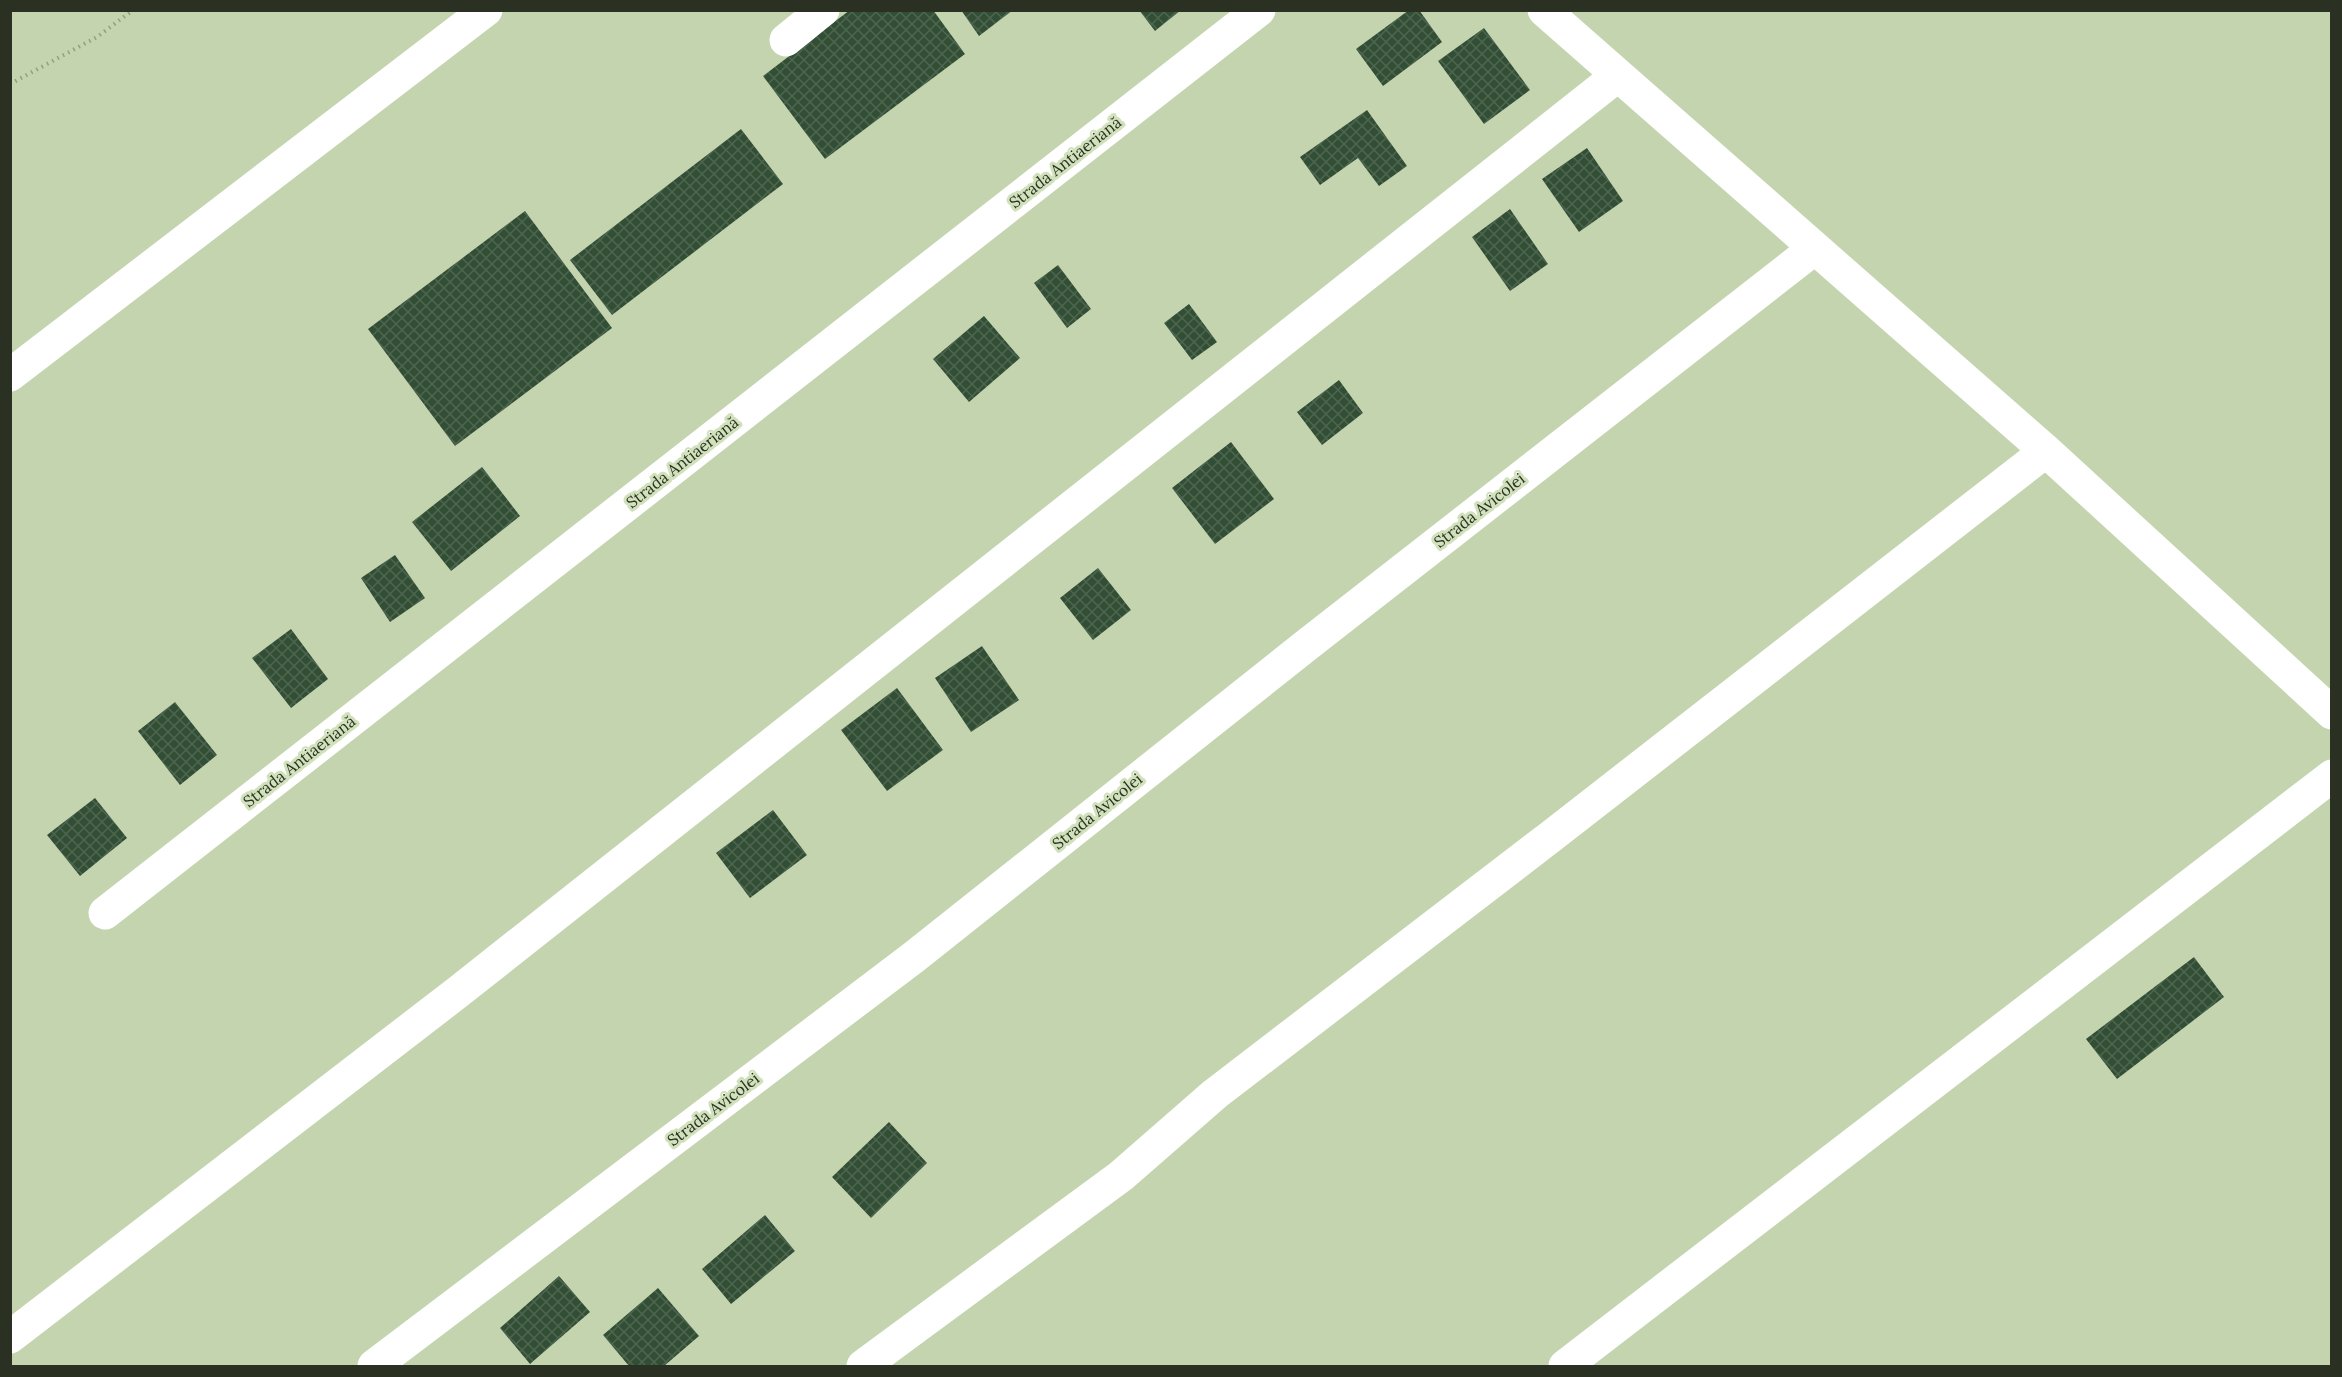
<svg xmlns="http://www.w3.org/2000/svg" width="2342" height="1377" font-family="Lora,serif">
<defs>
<pattern id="building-cross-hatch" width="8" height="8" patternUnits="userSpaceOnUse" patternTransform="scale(1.5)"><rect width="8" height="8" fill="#324e35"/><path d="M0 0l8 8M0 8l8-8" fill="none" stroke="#4e6550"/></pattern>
</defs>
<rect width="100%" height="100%" fill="#c4d4af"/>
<!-- building -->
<path fill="url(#building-cross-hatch)" d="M850,10h83l32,44 -140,105 -62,-83z
M961,10h52l-34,26z
M1139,10h42l-26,21z
M1409,10h10l23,32 -59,44 -27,-37z
M1484,28l46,62 -46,34 -46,-63z
M1367,110l40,56 -28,20 -21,-28 -38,27 -20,-28z
M741,129l42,55 -171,131 -42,-55z
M1587,148l36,53 -44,31 -37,-53z
M1510,209l38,55 -38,27 -38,-54z
M525,211l87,117 -157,118 -87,-117z
M1058,265l33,44 -24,19 -33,-45z
M1189,304l28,38 -25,18 -28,-37z
M984,316l36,42 -51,44 -36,-43z
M1339,380l24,33 -41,32 -25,-33z
M1231,442l43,57 -59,45 -43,-56z
M482,467l38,49 -69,55 -39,-49z
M395,555l30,43 -35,24 -29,-44z
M1098,568l33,42 -38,30 -33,-42z
M291,629l37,50 -37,29 -39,-50z
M982,646l37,54 -48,32 -36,-54z
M897,688l46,62 -56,41 -46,-61z
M175,702l42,53 -37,30 -42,-54z
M95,798l32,40 -47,38 -33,-41z
M773,810l34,45 -57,43 -34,-45z
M2194,957l30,40 -107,82 -31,-40z
M889,1122l38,41 -56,55 -39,-41z
M765,1215l30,36 -64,53 -29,-35z
M559,1276l31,36 -60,52 -30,-36z
M658,1288l41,48 -35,30h-35l-26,-31z"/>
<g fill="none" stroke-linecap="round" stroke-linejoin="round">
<!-- path -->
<path stroke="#929f81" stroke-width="4" stroke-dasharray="1.5 4.5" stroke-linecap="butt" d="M10,84l87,-47 36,-27"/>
<!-- street -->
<path stroke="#fff" stroke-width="33" d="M1544,10l502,441 286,262
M786,40l37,-30
M10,375l476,-365
M105,913l1154,-903
M10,1337l448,-345 1159,-916
M374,1366l540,-409 394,-313 507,-396
M863,1366l258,-190 94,-82 334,-256 497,-387
M1565,1366l767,-590"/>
</g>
<g text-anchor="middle" stroke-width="6" stroke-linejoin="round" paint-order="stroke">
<!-- street labels -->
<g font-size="16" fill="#2a3122" stroke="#d1e1bb">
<text transform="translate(1065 162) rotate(-38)" y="6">Strada Antiaeriană</text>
<text transform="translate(682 462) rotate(-38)" y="6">Strada Antiaeriană</text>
<text transform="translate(1479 510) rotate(-38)" y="6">Strada Avicolei</text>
<text transform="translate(299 761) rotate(-38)" y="6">Strada Antiaeriană</text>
<text transform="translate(1097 811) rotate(-39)" y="6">Strada Avicolei</text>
<text transform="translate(713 1109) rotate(-37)" y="6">Strada Avicolei</text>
</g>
</g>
<!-- border -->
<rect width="2342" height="1377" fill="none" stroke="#2a3122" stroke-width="24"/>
</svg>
